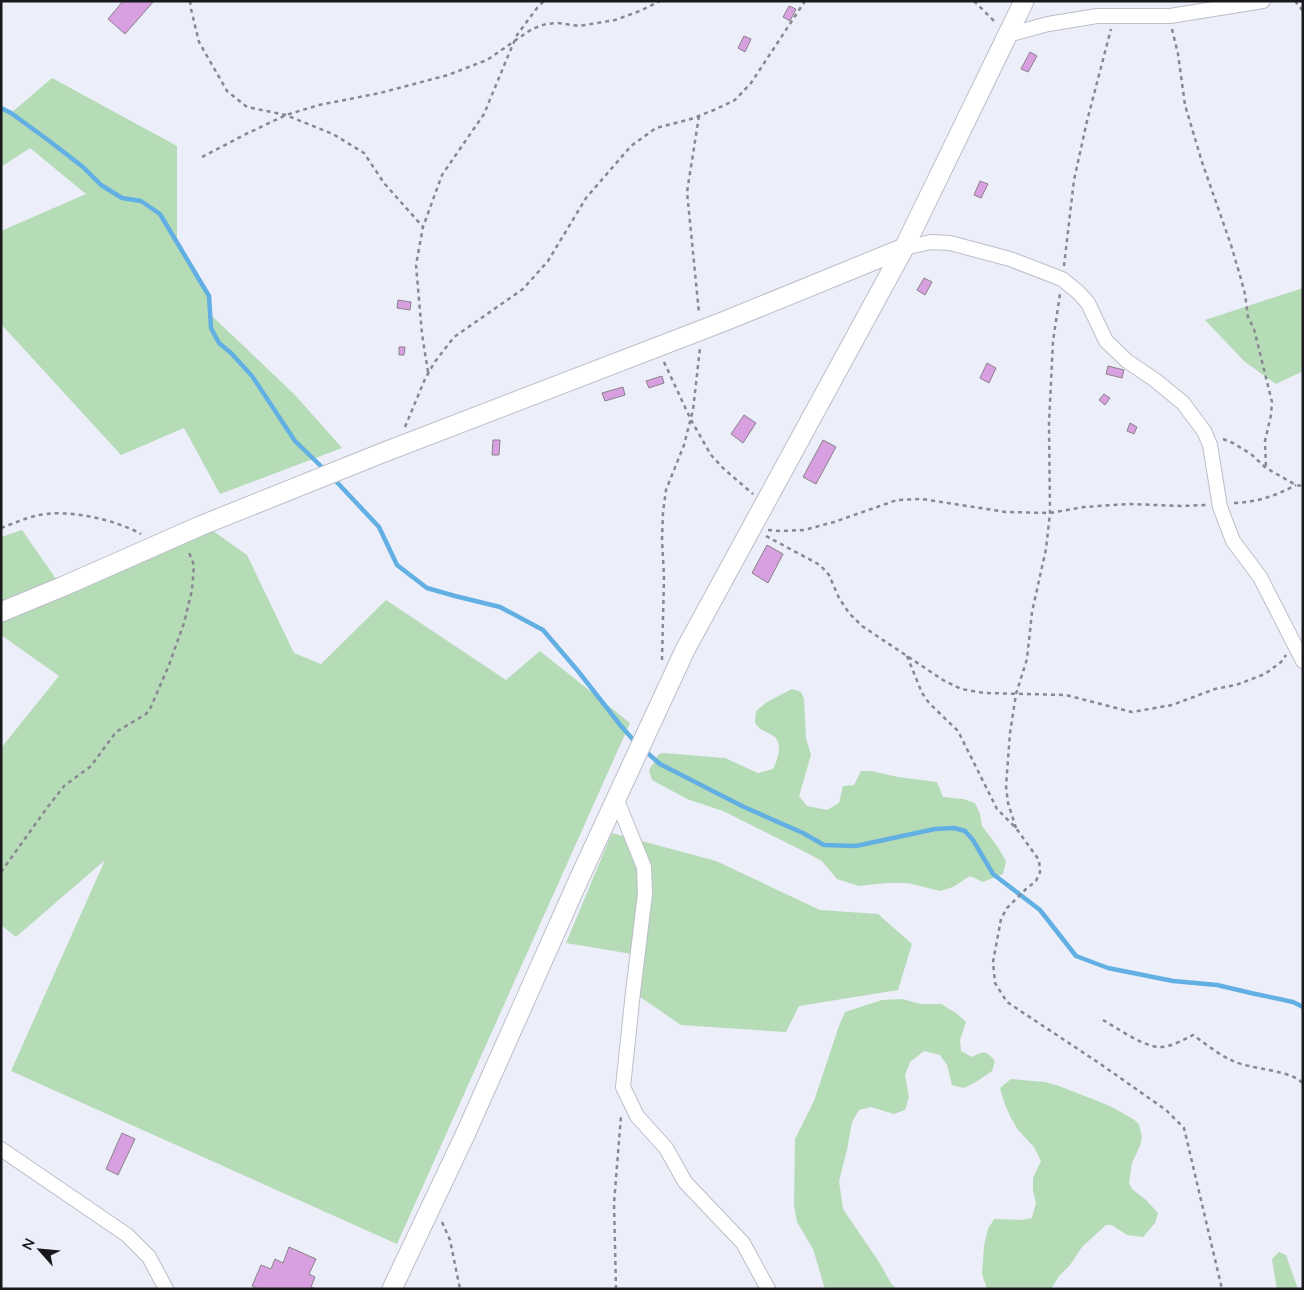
<svg xmlns="http://www.w3.org/2000/svg" width="1304" height="1290" font-family="Lato,sans-serif">
<rect width="100%" height="100%" fill="#eceef9"/>
<!-- green -->
<path fill="#b5dcb6" d="M52,78l125,68v96l32,54 2,19 84,80 47,53 -122,46 -36,-66 -63,27 -120,-131v-93l85,-37 -56,-46 -29,19v-59l10,5z
M1303,288v83l-27,13 -31,-22 -40,-42z
M206,526l41,29 47,98 27,11 65,-64 120,80 34,-29 90,72 -233,521 -386,-173 94,-211 -89,77 -15,-12v-177l58,-72 -58,-41v-98l21,-7 41,59z
M792,689l9,3 3,7 2,39 5,17 -12,41 8,10 20,4 12,-7 4,-17 11,-1 7,-14h10l27,6 39,5 6,15 20,2 12,4 5,11 2,12 15,20 9,15 -3,13 -20,8 -13,-6 -17,11 -13,4 -32,-8h-22l-27,3 -22,-7 -15,-18 -19,-10 -80,-40 -36,-12 -35,-19 -3,-10 10,-16 5,-1 61,5 33,15 15,-4c5,-10 11,-27 -1,-34 -9,-5 -10,-3 -17,-12l1,-12 11,-9z
M612,833l104,28 104,49 58,4 34,30 -14,46 -99,16 -13,26 -105,-7 -48,-33 5,-37 -72,-12z
M902,999l19,5h20l15,9 10,9 -6,18 1,11 11,6c12,-6 13,-7 23,4l-3,10 -16,11 -12,6 -12,-3 -5,-20 -7,-10 -16,-4 -14,11 -5,13 4,22 -4,13 -11,4 -23,-7 -12,3 -7,12 -5,28 -8,31 4,28 36,53 12,21 6,6h-72l-12,-40 -16,-27 -3,-17 1,-66 19,-38 25,-75 6,-14 37,-12z
M1011,1079l34,3 14,4 51,20 23,13 6,5 3,13 -2,9 -8,17 -3,20 4,7 13,10 12,13 -3,10 -12,14 -16,-2 -15,-10h-6l-24,22 -12,18 -11,11 -8,13h-64l-5,-15 2,-28 4,-17 6,-10 28,1 10,-2 4,-15 -3,-12v-13l8,-17 -7,-14 -16,-17 -8,-14 -6,-14 -4,-14z
M1279,1252l7,3 12,34h-21l-5,-30z"/>
<g fill="none" stroke-linecap="round" stroke-linejoin="round">
<!-- stream -->
<path stroke="#62b0e3" stroke-width="4.5" d="M1,108l10,5 37,27 35,27 18,18 21,13 19,3 19,13 49,82 2,32 8,15 12,10 21,23 43,65 31,30
M333,478l46,49 18,38 30,23 28,8 45,11 43,23 35,41 43,55 15,17
M644,750l16,14 84,43 59,26 21,12 32,1 79,-17 19,-1 11,3 8,9 20,34 47,36 36,46 32,12 65,13 44,4 34,8 42,9 10,5"/>
</g>
<!-- building -->
<path fill="#d8a0e1" stroke="#89828a" d="M123,1h31l-29,33 -17,-15z
M789,6l7,3 -6,12 -7,-4z
M744,36l7,3 -6,13 -7,-4z
M1030,52l7,4 -9,16 -7,-3z
M980,181l8,3 -7,14 -7,-3z
M924,278l8,4 -7,13 -8,-5z
M398,300l13,2 -1,8 -13,-2z
M399,347h6l-1,8h-5z
M987,363l9,5 -7,15 -9,-5z
M1108,366l16,4 -2,8 -16,-4z
M662,376l2,7 -15,5 -3,-7z
M623,387l2,8 -20,6 -3,-8z
M1104,394l6,4 -5,7 -6,-5z
M744,415l12,8 -13,20 -12,-9z
M1130,423l7,4 -3,7 -7,-3z
M493,440h7l-1,15h-7z
M823,440l13,7 -20,37 -13,-7z
M767,545l16,9 -15,29 -16,-10z
M122,1133l13,6 -17,36 -12,-6z
M289,1247l27,12 -7,15 6,3 -4,10 5,2h-58l-6,-3 9,-21 10,4 4,-10 8,4z"/>
<g fill="none" stroke-linecap="round" stroke-linejoin="round">
<defs>
<path id="street" d="M1008,35l40,-11 49,-8h73l93,-15
M904,248l27,-6 19,1 60,16 52,20 16,13 10,11 18,38 21,20 28,19 28,23 21,28 6,14 10,62 13,34 27,36 43,84
M616,798l28,69 1,27 -12,98 -10,95 14,29 29,32 19,34 58,61 25,46
M1,1149l126,86 22,22 17,32"/>
<path id="secondary" d="M1,612l63,-26 136,-60 182,-73 343,-132 179,-73
M392,1289l73,-154 114,-256 106,-229 219,-402 120,-247"/>
</defs>
<!-- street casing -->
<use href="#street" stroke="#bcbec8" stroke-width="16"/>
<!-- secondary casing -->
<use href="#secondary" stroke="#bcbec8" stroke-width="21"/>
<!-- path -->
<path stroke="#878890" stroke-width="2.5" stroke-dasharray="4 4" stroke-linecap="butt" d="M190,1l1,8 8,33 28,49 20,16 39,8 47,19 31,19 20,30 39,44
M974,1l22,22
M1295,1l8,10
M1172,29l6,25 7,51 17,57 29,83 8,27 6,22 3,23 6,12 18,73 -1,13 -6,26 1,27
M699,116l-12,76 12,121
M202,157l44,-23 40,-19 33,-10 61,-12 68,-18 39,-15 45,-31 14,-5 12,-1 21,3 36,-6 25,-9 20,-10
M1064,266l10,-86 13,-59 24,-92
M664,362l27,58 20,35 13,14 29,25
M428,372l-6,-38 -6,-69 7,-38 19,-52 42,-61 24,-58 9,-21 20,-27 7,-7
M405,427l20,-48 9,-16 20,-26 69,-48 25,-28 38,-63 45,-52 25,-18 35,-9 23,-9 21,-10 16,-17 54,-82
M1223,439l10,4 18,11 15,14 30,17 7,1
M1234,503c24,-1 41,-7 62,-18
M1,528c11,-4 22,-9 34,-12 30,-8 79,3 106,18
M768,530l12,1 24,-1 30,-8 63,-22 25,-1 84,13 44,1 34,-6 46,-3 51,2 25,-1
M766,536l54,29 9,10 10,23 10,15 13,13 81,54 18,9 23,4 82,2 66,17 40,-7 43,-16 21,-4 29,-11 16,-12 5,-7
M907,656l15,37 7,10 29,28 39,78 19,19 23,32 1,12 -4,9 -10,8 -19,19 -6,11 -8,43 2,21 12,19 92,61 67,47 18,18 38,161
M662,660l2,-83 -2,-38 1,-27 3,-22 18,-45 9,-35 7,-62
M1016,828l-8,-25 -2,-17 4,-53 6,-39 11,-35 5,-47 14,-63 4,-36 -1,-90 4,-82 7,-47
M1,872l46,-64 17,-22 27,-20 25,-34 30,-18 4,-5 19,-44 15,-42 8,-33 2,-25 -6,-15
M1103,1020c14,8 41,27 57,27 11,0 23,-7 33,-12 13,9 26,20 40,26 15,8 61,9 70,23
M442,1222l8,18 10,49
M616,1289l-2,-86 7,-87"/>
<!-- street -->
<use href="#street" stroke="#fff" stroke-width="14"/>
<!-- secondary -->
<use href="#secondary" stroke="#fff" stroke-width="19"/>
</g>
<!-- border -->
<rect width="1304" height="1290" fill="none" stroke="#19191d" stroke-width="5"/>
<!-- north arrow -->
<g transform="translate(40 1250) rotate(297)" stroke="#eceef9" stroke-width="4" paint-order="stroke">
<path d="M0-4L9 19L0 12L-9 19Z" fill="#19191d"/>
<text y="-8" font-size="14" font-weight="bold" text-anchor="middle" fill="#19191d">N</text>
</g>
</svg>
